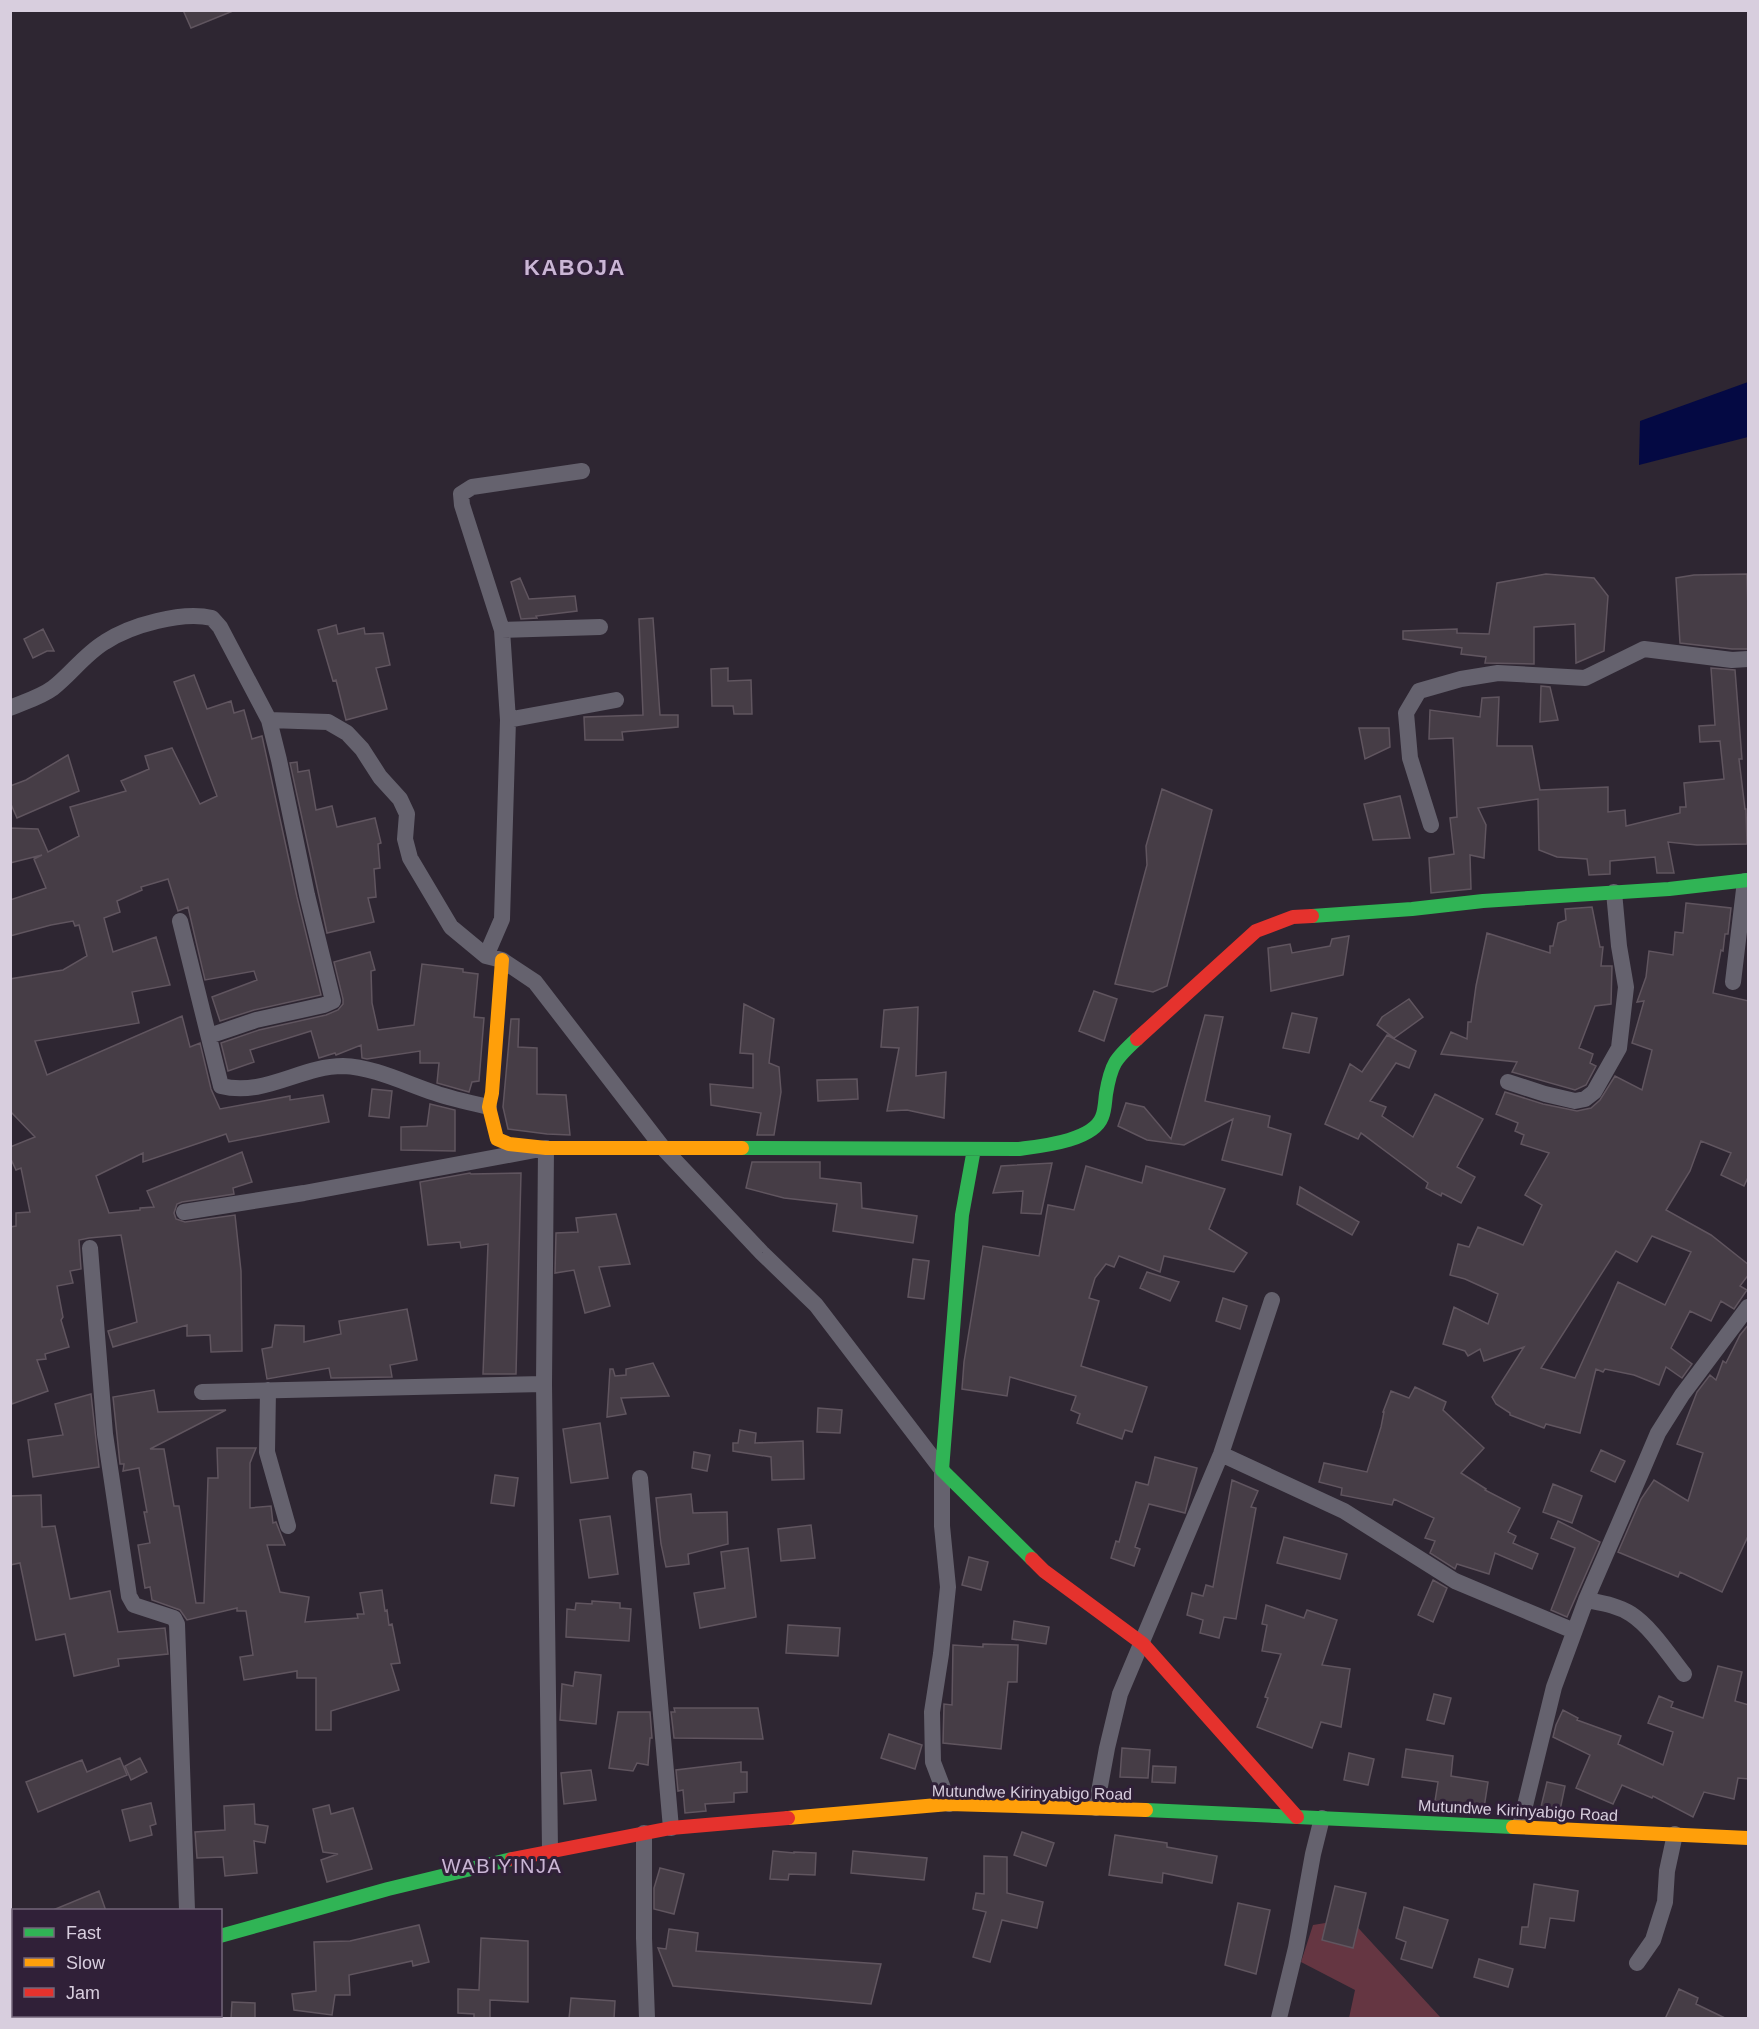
<svg xmlns="http://www.w3.org/2000/svg" width="1759" height="2029" font-family="Arial,sans-serif">
<rect width="100%" height="100%" fill="#2e2632"/>
<!-- green -->
<path fill="#653642" d="M1350,1919l91,99h-92l6,-28 -54,-28 12,-37z"/>
<!-- water -->
<path fill="#040943" d="M1748,382v55l-109,28 1,-44z"/>
<!-- building -->
<path fill="#463d46" stroke="#60555f" stroke-width="1.5" fill-rule="evenodd" d="M183,10h50v1l-42,17z
M1546,574l48,4 14,18 -4,55 -28,12 -1,-39 -41,3v37l-49,-1 1,-6 -25,-3 1,-6 -59,-9v-8l54,-2v4l32,1 8,-51z
M1747,574l2,75h-17l-52,-6 -4,-65 18,-3z
M520,578l9,21 46,-3 2,15 -41,5 1,2 -16,1 -10,-37z
M653,618l7,97h18v12l-56,5 1,8h-38l-1,-23 59,-2 -4,-96z
M336,625l2,9 26,-6 1,6 18,-1 7,32 -14,3 11,41 -41,11 -10,-40 -3,1 -15,-51z
M43,629l11,22h-7l-14,7 -9,-19z
M728,668v13l23,-1 1,34h-18l-1,-8h-21l-1,-37z
M1711,668l24,2 7,89h-3l6,50h1l1,35 -50,1 -29,-3 6,31h-17l-2,-16 -45,4v13l-21,1 -2,-16 -30,-2 -18,-7 -1,-51 -60,9 8,17 -2,33 -14,-3 1,34 -40,4 -2,-35 25,-4 -4,-36 7,-1 -4,-79 -24,1 1,-29 50,7 2,-19 17,-1 -2,49h35l8,44 68,-3v25l17,-2 1,16 54,-13v-6h6l-2,-24 40,-4 -4,-38 -20,1 -1,-16 16,-1z
M194,675l13,34 24,-8 3,12 10,-3 8,29 10,-3 35,161 24,98 -67,15 -34,11 -8,-24 45,-17 -3,-9 -49,9 -17,-73 -10,4 -10,-32 -27,8 1,3 -25,11 3,11 -16,6 9,34 43,-15 14,48 -38,7 7,31 -104,18 12,34 135,-59 8,31 10,-4 11,46 9,20 70,-13v4l33,-5 6,27 -100,20 -3,-8 -83,28v-9l-47,23 13,37 31,-3v-2l14,-1 -7,-16 95,-39 10,30 -19,6 1,6 -52,8 -5,2 -3,9 2,6 9,3 50,-7 6,56 1,80 -31,1 -1,-17 -23,1v-11l-74,22 -5,-16 29,-9 -16,-87 -32,3 -10,2 2,29 -11,2 3,12 -16,3 6,31 -2,3 8,27 -24,7 1,5 -9,1 11,31 -36,13 -2,-15v-162l6,-1v-13l14,-1 -9,-44 -5,2 -6,-13v-10l25,-10 -25,-26v-132l53,-9 24,-14 -8,-31 -4,1 -2,-5 -22,4 -41,11v-36l36,-12 -12,-29 8,-4 -32,8v-35l28,1 10,23 31,-16 -9,-29 56,-16 -5,-10 28,-12 -4,-13 27,-8 28,56 17,-8 -43,-114z
M1541,686l9,1 8,33 -18,2z
M1359,728h30l1,19 -25,12z
M68,755l11,36 -62,27 -7,-16v-16l16,-6z
M297,762l1,10 11,-2 7,40 16,-4 5,21 38,-9 6,25 -3,1 2,24 -6,1 2,28 -8,1 6,24 -47,11 -37,-170z
M1162,789l50,21 -45,176 -14,6 -38,-8 32,-119 -1,-19z
M1400,796l10,42 -37,2 -9,-36z
M1686,903l45,5 -3,26h-3l-2,17 -2,-1 -8,43 36,8v174l-5,11 -23,-11 10,-22 -30,-12 -11,30 -24,39 45,25 38,30v9l-9,12 7,4 -13,19 -13,-8 -10,20 -21,-10 -19,37 21,16 -10,14 -16,-11 -7,18 -25,-10 -29,-6 -2,3 -7,-3 -16,64 -34,-9 -2,4 -34,-13v-2l-14,-9 -4,-7 32,-50 -40,14 -4,-12 -12,7 -3,-5 -22,-7 11,-37 34,17 10,-30 -33,-15 -15,-4 8,-31 11,3 9,-20 45,18 19,-40 -17,-10 24,-42 -28,-9 3,-9 -9,-4 3,-8 -22,-9 9,-22 38,12 34,7 14,-3 9,-8 15,-24 27,14 10,-40 -20,-7 12,-42 -7,1 9,-25 3,-26 24,4 2,-23 8,1zM1652,1236l39,16 -26,53 -47,-23 -43,96 -34,-10 75,-117 21,11z
M1592,907l8,40h3l-2,19h11l-1,38 -16,2 -16,42 14,6 -3,9 6,3 -10,19 -11,5 -63,-18 5,-10 -76,-8 10,-22 16,7 1,-17h3l5,-36 11,-53 63,20v-7h3l5,-23 8,-3 -1,-11z
M1349,936l-6,39 -72,16 -3,-43 22,-4 2,9 38,-7 2,-7z
M370,952l5,18 -4,1 1,32 6,27 36,-5 8,-61 41,5v3l15,2 -4,43 10,1 -5,63 -7,1 -3,10 -32,-9 2,-20h-19v-12l-53,8 -5,-1 -1,-13 -25,10 -1,-2 -16,5 -8,-27 -61,19 4,12 -26,9 -7,-28 38,-13 67,-15 12,-5 5,-6v-5l-9,-37z
M1094,991l23,8 -13,42 -25,-10z
M1409,999l14,18 -29,21 -17,-13 5,-8z
M744,1004l30,15 -5,44 10,4 2,25 -7,43h-17l4,-22 -50,-8 -1,-21 43,4v-34l-13,-1z
M918,1007l-2,69 30,-4 -2,46 -37,-8 -20,1 12,-63 -18,-1 3,-37z
M1292,1013l25,5 -8,35 -26,-5z
M1205,1015l18,2 -18,84 65,15 -2,11 23,7 -9,41 -60,-15 11,-41 -49,26 -37,-5 -29,-14 8,-23 18,4 27,32z
M511,1019h8l-1,28 19,1v46l29,1 4,40 -23,-1 -39,-5 -5,-22z
M1387,1035l29,16 -7,17 -13,-5 -26,38 16,6 -4,9 31,21 22,-43 48,25 -26,48 18,10 -14,26 -19,-10 -1,3 -15,-8 2,-5 -67,-50 -3,6 -33,-15 25,-60 12,8z
M857,1079l1,20 -40,2 -1,-21z
M372,1089l20,2 -3,27 -20,-2z
M430,1104l25,6v41l-54,-1v-23l26,-1z
M752,1162h68v16l41,5 1,25 55,8 -4,27 -80,-12 4,-27 -53,-6 -38,-10z
M1052,1163l-11,51 -20,-1 2,-22 -30,2 8,-27z
M1086,1166l56,17 4,-17 79,23 -16,40 38,24 -13,19 -70,-16 -4,16 -41,-16 -5,11 -8,-3 -11,14 -6,20 10,3 -18,65 66,21 -15,45 -7,-2 -3,9 -45,-16 3,-9 -9,-4 5,-14 -66,-19 -3,19 -45,-7 2,-27 19,-116 56,10 9,-51 26,5z
M470,1173l1,1 50,-1 -5,201h-33l5,-130 -27,4 -1,-6 -32,3 -8,-63z
M1300,1187l59,35 -7,13 -55,-31z
M616,1214l14,50 -31,3 11,39 -25,7 -11,-43 -19,3 1,-40 22,-1 -2,-14z
M913,1259l16,2 -5,38 -16,-2z
M1147,1272l32,10 -9,19 -30,-13z
M1223,1298l24,8 -7,23 -24,-8z
M407,1309l10,51 -27,5 2,12 -61,1 -2,-10 -62,11 -5,-30 10,-2 3,-22 29,1v16l37,-8 -2,-13z
M1749,1324v210l-27,58 -42,-20 -2,5 -60,-25 23,-53 13,-19 34,21 15,-48 -26,-9 20,-52 13,-17 6,5 7,-19 3,2 14,-28z
M653,1363l16,33 -48,2 5,16 -19,3 3,-48h3l2,7 11,-1v-6z
M1415,1387l31,15 -3,8 41,38 -23,25 25,16 -1,1 35,18 -12,24 8,4 -3,7 25,11 -6,15 -37,-16 -6,21 -32,-10 -2,5 -25,-16 5,-12 -10,-3 9,-20 -40,-19 -2,6 -51,-10 1,-7 -23,-6 5,-19 43,9 14,-45 3,-15h-1l8,-21 18,7z
M154,1390l4,22 68,-2 -76,39h14l10,57h5l17,97h8l4,-125h10l-1,-30h39l-6,15v45l21,-2 2,17 3,-1 9,23h-18l13,47 29,5 -4,25 53,-4 -1,-4h7l-4,-21 22,-3 3,21 2,-1 2,15 3,-1 8,39 -9,1 8,26 -68,21v19h-15v-52h-19v-7l-53,9 -4,-23 13,-2 -7,-44h-9v-3l-50,12 -7,-10 -28,-10 -2,-13 -5,1 -7,-43 12,-2 -6,-31h3l-8,-44 -16,3 1,-7h-4l-7,-67z
M91,1394l8,73 -66,10 -5,-37 35,-5 -8,-31z
M818,1408l24,2 -2,23 -23,-1z
M600,1423l8,55 -37,5 -8,-54z
M740,1430l16,3 -1,10 48,-2 1,38 -32,1 -1,-23 -38,-6v-8h5z
M1601,1450l24,11 -10,21 -24,-11z
M694,1452l16,3 -3,16 -15,-3z
M1155,1457l42,11 -12,45 -36,-9 -14,43 5,2 -6,17 -23,-8 5,-17 3,1 17,-60 12,3z
M495,1475l23,3 -4,28 -23,-3z
M1232,1480l26,11 -7,16 5,1 -20,111 -12,-2 -5,21 -19,-5 3,-13 -16,-5 5,-22 11,3 3,-11 7,2z
M1553,1484l29,12 -10,27 -29,-11z
M691,1494l2,19 34,-1 1,32 -40,10 1,10 -23,3 -5,-23 -5,-46z
M41,1495l1,32 13,-1 15,73 40,-8 8,41 47,-4 3,26 -50,5 1,7 -45,10 -9,-42 -29,6 -16,-77 -10,2v-69z
M610,1516l8,58 -29,4 -9,-58z
M1558,1521l42,21 -33,75 -16,-7 24,-62 -24,-10z
M811,1525l4,33 -34,3 -3,-32z
M1284,1537l63,17 -7,25 -63,-16z
M748,1548l8,69 -56,11 -6,-35 31,-5 -4,-36z
M969,1557l19,5 -7,28 -19,-5z
M1433,1580l14,8 -14,34 -15,-7z
M592,1601l28,2v5l11,1 -2,32 -63,-4 1,-28 8,1 1,-7 16,1z
M1266,1605l38,13 3,-8 30,10 -15,45 28,4 -9,58 -20,-5 -9,26 -55,-21 11,-29 -3,-1 16,-43 -19,-3 5,-26 -5,-1z
M1014,1621l35,6 -3,17 -34,-5z
M788,1625l52,3 -2,28 -52,-3z
M983,1644l35,1 -1,37h-9l-7,67 -58,-6 1,-39 8,1 1,-60 30,2z
M1718,1666l24,6 -7,29 14,4v74l-11,-1 -4,21 -30,-7 -11,25 -40,-21 -1,2 -30,-13 -9,19 -37,-16 14,-33 -37,-18 3,-12 7,-15 15,8 -1,2 44,16 -3,8 45,21 10,-33 -25,-9 11,-27 14,6 -2,5 32,11z
M575,1672l26,3 -5,49 -36,-4 2,-36 11,2z
M1434,1694l17,4 -7,26 -17,-4z
M674,1708h84l5,31 -89,-1 -3,-26h4z
M618,1712h32l2,26h-2l-2,27 -11,-2 -4,8 -24,-3z
M889,1734l33,11 -7,24 -34,-11z
M1122,1748l28,2 -2,28 -28,-1z
M1406,1749l47,7 -2,20 37,6 -4,26 -49,-7 3,-19 -36,-5z
M1349,1753l25,6 -6,26 -24,-5z
M120,1758l7,17 -89,37 -12,-30 56,-22 5,12z
M140,1758l7,14 -16,8 -6,-14z
M741,1762v10h6v20l-13,1v9l-29,2 1,7 -21,2 -2,-23 -5,1 -2,-21z
M1153,1766l23,1 -1,16 -23,-1z
M591,1770l5,30 -32,4 -3,-31z
M1547,1782l18,4 -6,29 -19,-4z
M151,1803l5,21 -6,2 2,9 -22,6 -8,-31z
M254,1804l1,20 13,2 -3,17 -11,-2 3,32 -32,3 -2,-19 -26,1 -2,-26 30,-2 -1,-24z
M329,1805l2,9 22,-6 19,61 -45,13 -6,-22 17,-6 -15,-2 -10,-43z
M1022,1832l32,11 -8,23 -32,-11z
M1115,1835l52,8v4l50,9 -5,27 -49,-10 -1,10 -53,-8z
M773,1851l21,2v-1l22,1 -1,22 -26,-1 -1,6 -18,-1z
M853,1851l74,7 -3,22 -73,-7z
M984,1856l23,1v36l36,9 -6,26 -35,-8 -12,42 -17,-5 13,-45 -13,-3 3,-16 8,1z
M660,1868l24,6 -10,40 -20,-5v-21z
M1534,1884l44,7 -4,30 -24,-3 -5,30 -25,-4 2,-17h6z
M1335,1886l31,7 -13,55 -31,-8z
M99,1891l7,20h-53v-1z
M1238,1903l32,7 -14,64 -31,-9z
M1404,1907l44,13 -16,48 -31,-9 5,-17 -10,-4z
M419,1925l10,37 -16,4 -1,-5 -63,14 1,20h-15l-3,20 -38,-5 -2,-16 24,-3 -2,-49 36,-1z
M669,1929l29,4 -2,18 185,13 -10,40 -198,-18 -15,-38 8,1z
M481,1938l47,3v61l-38,-2v18h-16v-4l-16,-1v-24l21,1z
M1479,1959l34,10 -5,18 -34,-10z
M1679,1989l19,9 -2,6 31,15h-62z
M571,1998l44,3 -1,18h-45z
M232,2002l23,1v16h-24z"/>
<g fill="none" stroke-linecap="round" stroke-linejoin="round">
<!-- street -->
<path stroke="#65626e" stroke-width="16" d="M502,630l98,-3
M10,708c14,-6 31,-11 43,-20 18,-14 32,-34 52,-46 26,-17 77,-31 107,-24l8,9 49,93 10,40 28,135 26,106 -9,4 -68,15 -47,16
M269,720l59,2 19,11 15,16 18,28 20,22 7,15 -2,25 5,19 41,69 35,29 16,4 33,22 128,166 99,105 54,52 126,165v56l6,61 -7,67 -9,58 1,50 16,42
M508,720l108,-20
M1431,825l-21,-67 -4,-45 13,-22 42,-12 37,-6 87,5 59,-29 88,11 16,-1
M180,921l41,165c43,11 80,-20 122,-20 31,1 62,17 92,27 17,6 36,10 54,14
M486,956l16,-37 6,-199 -6,-90 -40,-125 -1,-11 11,-7 110,-16
M1733,982l12,-101
M1508,1082l37,12 30,7 10,-2 9,-7 25,-44 7,-61 -7,-41 -5,-54
M184,1212l120,-19 242,-45 -2,236 6,466
M90,1248l15,186 24,162 5,9 40,13 3,6 10,286
M268,1390l-1,62 21,74
M202,1392l342,-8
M1221,1454l123,57 111,70 119,50
M640,1478l31,350
M1586,1600c15,3 31,5 45,14 20,13 38,41 53,60
M1096,1808l11,-60 13,-54 101,-240 51,-154
M1520,1826l34,-139 32,-87 55,-127 17,-40 24,-38 66,-88
M644,1833v105l3,80
M1637,1963l16,-23 12,-38 2,-31 8,-37
M187,2016v2
M1279,2018l17,-70 17,-94 9,-36"/>
<!-- fast -->
<path stroke="#30b455" stroke-width="14" d="M1312,916l100,-7 71,-8 186,-12 79,-9
M742,1148l277,1c22,-3 74,-8 83,-32 3,-7 3,-16 4,-23 5,-30 9,-35 31,-55
M974,1149l-12,66 -20,255 90,89
M1146,1810l367,17
M220,1936l168,-47 124,-30
M10,2001l4,-1"/>
<!-- slow -->
<path stroke="#ff9f0a" stroke-width="14" d="M502,960l-10,133 -3,14 8,32 12,5 37,4h196
M788,1818l161,-14 197,6
M1513,1827l235,11"/>
<!-- jam -->
<path stroke="#e5322d" stroke-width="14" d="M1137,1039l119,-108 37,-14 19,-1
M1032,1559l12,12 99,73 154,173
M512,1859l159,-31 117,-10"/>
</g>
<g text-anchor="middle" stroke-width="6" stroke-linejoin="round" paint-order="stroke">
<!-- street labels -->
<g font-size="16" fill="#d8cede" stroke="#302038">
<text transform="translate(1032 1792) rotate(1)" y="6">Mutundwe Kirinyabigo Road</text>
<text transform="translate(1518 1810) rotate(3)" y="6">Mutundwe Kirinyabigo Road</text>
</g>
<!-- quarter labels -->
<g font-size="20" letter-spacing="1.5" fill="#cab6d5" stroke="#302038">
<text x="502" y="1873">WABIYINJA</text>
</g>
<!-- district labels -->
<g font-size="22" font-weight="bold" letter-spacing="1.5" fill="#cab6d5" stroke="#302038">
<text x="575" y="275">KABOJA</text>
</g>
</g>
<!-- border -->
<rect width="1759" height="2029" fill="none" stroke="#d8cede" stroke-width="24"/>
<!-- legend -->
<rect x="12" y="1909" width="210" height="108" fill="#302038" stroke="#73667a" stroke-width="1.5"/>
<rect x="24" y="1928" width="30" height="9" fill="#30b455" stroke="#73667a" stroke-width="1.5"/>
<text x="66" y="1939" font-size="18" fill="#d8cede">Fast</text>
<rect x="24" y="1958" width="30" height="9" fill="#ff9f0a" stroke="#73667a" stroke-width="1.5"/>
<text x="66" y="1969" font-size="18" fill="#d8cede">Slow</text>
<rect x="24" y="1988" width="30" height="9" fill="#e5322d" stroke="#73667a" stroke-width="1.5"/>
<text x="66" y="1999" font-size="18" fill="#d8cede">Jam</text>
</svg>
